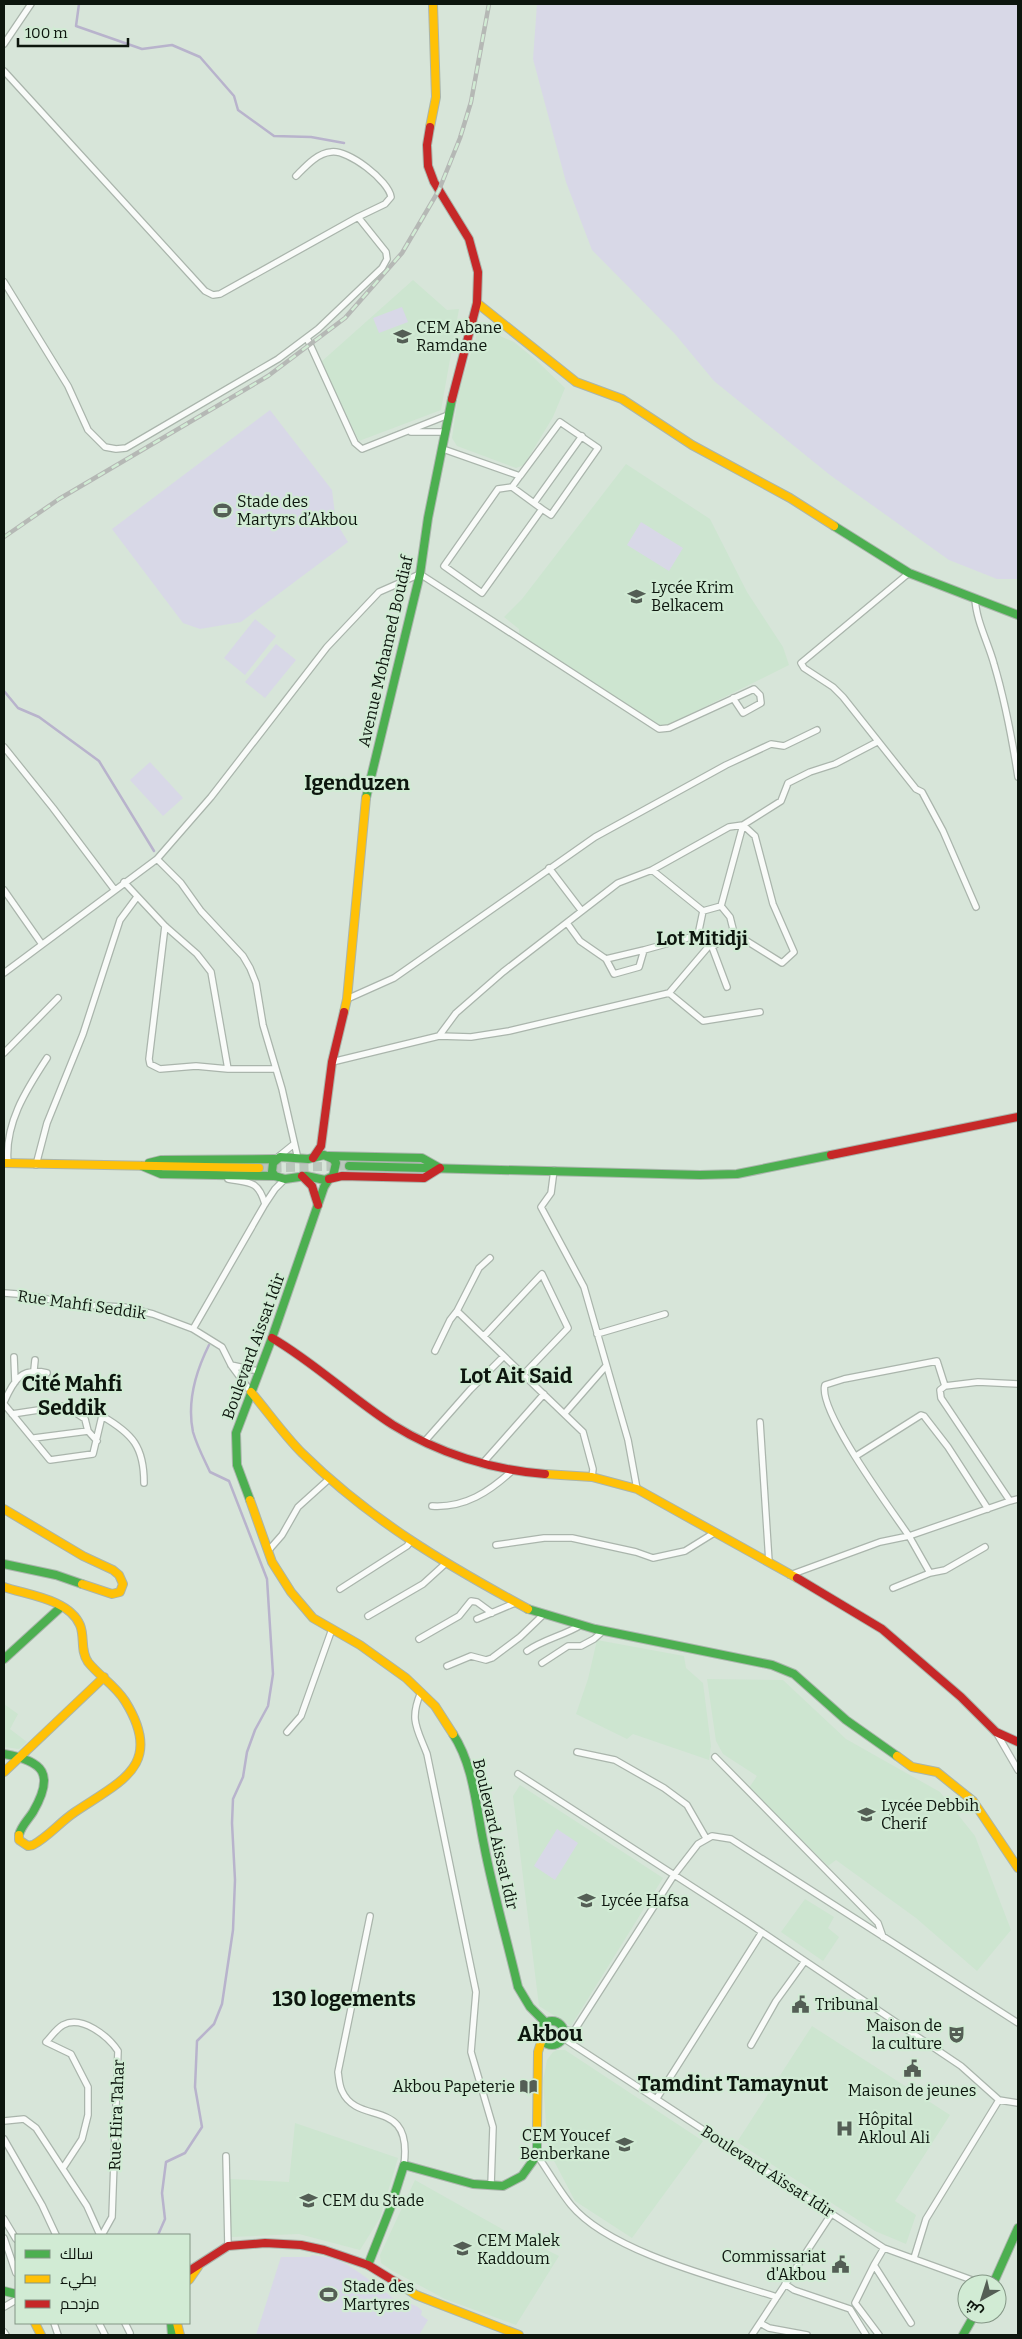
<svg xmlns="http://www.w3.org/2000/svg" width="1022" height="2339" font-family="Bitter,Cairo,serif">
<rect width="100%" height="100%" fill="#d7e5d9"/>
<!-- built -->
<path fill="#cde5d0" d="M413,280l34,30 12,-1 -18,101 -82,31 -38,-79z
M481,322l21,15 12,5 22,18 29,28 -12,29 -29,48 -8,3 -59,-22 -5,-8 7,-48z
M626,464l84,55 37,73 36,55 6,18 -121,60 -9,1 -140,-92v-5l-15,-12 18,-18z
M597,1640l87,16 2,12 17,15 8,63 -2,14 -76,-26 -6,5 -51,-25 12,-35z
M707,1679l76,1 63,59 94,53 35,44 36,94 -34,41 -61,-53 -80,-58 -8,6 -79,-78 8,-12 -34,-22 -7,-13z
M4,1704l14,10 -8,15 17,13 -8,7 -15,-2z
M520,1785l143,93 -92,148 -32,-20 -26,-210z
M805,1899l29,18 -6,11 11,9 -16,24 -42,-29z
M812,2026l138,89 -55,86 21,14 -10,29 -31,-13 -138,-89z
M557,2050h8l138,91 -71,97 -57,-37 -22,-42 -6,-20 -4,-58 4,-21 6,-8z
M295,2123l103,35 -18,60 -20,32 -61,-16 -68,3 -1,-58 59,3z
M415,2180l110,62 2,-2 32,16 -43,69 -71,-26 -54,-29 -10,-7 -1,-8z"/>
<!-- green -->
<path fill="#d8d8e7" d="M537,4h481v575h-21l-48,-19 -119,-85 -116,-94 -39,-47 -83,-84 -26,-68 -33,-123z
M402,307l6,15 -29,11 -6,-15z
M270,410l62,80 4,32 12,20 -107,80 -41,7 -17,-6 -71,-94z
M641,522l42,26 -14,23 -42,-26z
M255,619l21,17 -31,39 -21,-17z
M276,644l20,16 -31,38 -20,-16z
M150,762l33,36 -20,18 -33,-36z
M557,1829l21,14 -23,37 -21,-14z
M312,2255c6,1 14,2 19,3 17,3 51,32 66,43l2,-2 19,8 4,4 -1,4 7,5 -9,15h-163l25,-78h29z"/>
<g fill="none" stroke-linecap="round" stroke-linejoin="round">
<!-- stream -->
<path stroke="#b8b3cc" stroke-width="2.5" d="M79,4l-3,22 66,23 30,-4 28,12 34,39 4,14 36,26 37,1 33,6
M4,691l14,17 21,9 60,44 55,90
M158,2235l7,-16 -3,-26 4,-31 19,-9 17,-26 -7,-40 2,-46 17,-17 8,-20 11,-74 2,-50 -3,-57 1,-24 10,-22 4,-25 8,-22 13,-24 5,-32 -6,-95 -38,-98 -19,-9c-6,-13 -13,-26 -17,-40 -6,-29 3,-61 16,-87"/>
<!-- primary-tunnel -->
<path stroke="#b9c6bb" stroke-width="9" stroke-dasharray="9 4.5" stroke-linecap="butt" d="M259,1168l90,-2"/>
<defs>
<path id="street" d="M4,44l27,-40
M4,71l201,220 8,4 7,-1 138,-77 27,-13 6,-7c-2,-16 -43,-48 -60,-45 -14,1 -26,15 -35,24
M4,282l64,104 20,44 17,17 11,2 10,-1 152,-89 40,-30 64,-61 5,-9 -1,-7 -28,-35
M307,338l48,105 7,6 86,-34
M411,432h34
M443,449l77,27 40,-54 38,26 -47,67 -9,-6 -60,84 -38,-27 54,-77 14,-2 8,-11
M512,487l30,22
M534,503l48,-67
M909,573l-108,90 3,5 29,19 10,10 73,92 6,3 21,39 33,76
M975,598c1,23 13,44 19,66 11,37 18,74 24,113
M4,747l49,61 61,81
M157,859l24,24 20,28 42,45 7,12 6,15 7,42 19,64 16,70
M549,868l32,42
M652,870l51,41
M124,882l41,44 32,28 14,18 17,97h48
M4,890l37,53
M721,906l22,-81 38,-24 7,-18 22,-11 25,-8 42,-22
M567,923l13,18 26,18 8,15 25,-7 5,-17 54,-15
M165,926l-16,133 1,5 10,5 36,-3 32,3
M712,947l15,40
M606,959l38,-9
M4,973l153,-114 54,-62 116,-150 52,-55 41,-18 239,155 10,-1 85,-39 6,6 1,8 -18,10 -10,-15
M669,993l34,28 57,-9
M347,999l47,-21 201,-141 131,-72 45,-21 13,2 33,-16
M439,1036l17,-23 47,-41 115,-89 34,-13 77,-43 14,-2 12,11 18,68 21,48 -12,11 -48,-30 -22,14 -3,-1 -11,-11 5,-24 18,-5 9,11 4,16
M4,1053l54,-55
M332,1062l107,-26 32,1 38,-6 160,-38 40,-47
M278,1157l16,-13
M8,1164c-4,-40 18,-74 39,-106
M36,1165l11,-42 36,-89 37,-114 17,-23
M554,1170l-3,23 -10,14 43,80 44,153 9,49
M228,1179c22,4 30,1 37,25
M490,1258l-11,10 -22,43 126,121 10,37 -1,8
M4,1293l13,1 65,11 42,2 29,7 40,15 72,-125 10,-15 10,-10
M193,1329l29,18 9,18 20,27
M597,1334l68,-20
M484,1336l58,-62 26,54 -45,47
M435,1351l15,-31 7,-9
M14,1357l1,25
M231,1365l27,6
M34,1370l1,-10
M945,1386l33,-4 40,2
M4,1402c10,-22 17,-35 43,-29
M4,1404l46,56 43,-6 9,-38c31,18 42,31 42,67
M87,1405l15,11
M565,1413l41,-47
M12,1414l53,-8 20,13 3,12
M760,1422l9,140
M34,1438l54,-7 9,10
M425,1441l45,-51 34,-34
M856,1456l65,-41 3,1 24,31 40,62
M482,1464l62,-70
M1010,1501l8,-2
M432,1506c33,2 57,-14 81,-36
M496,1545l48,-7h28l64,14 17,6 32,-7 29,-18
M268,1551l14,-16 16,-28 31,-28
M930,1573l15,-3 40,-23
M790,1575l90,-33 29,-6c-17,-25 -92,-126 -84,-151l19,-6 93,-18 8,25 -5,4 1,8 69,103 -101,35 21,37 -37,15
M340,1589l67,-43 4,-5
M368,1616l55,-32 22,-20
M477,1619l38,-16
M419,1639l40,-23 12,-15 6,1 15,11
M527,1651c17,-12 36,-15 54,-26
M542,1663l26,-17h13l13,-7 9,-8
M447,1666l24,-10 15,4 6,-2 28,-21 23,-22
M421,1692c-12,28 -4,36 6,62l49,238 -5,60 22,75 -2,58
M287,1732l14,-16 31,-87
M996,1732l22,38
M577,1752l38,8 49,28 23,17 19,33
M715,1757l163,166 5,14
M518,1774l229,148 214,144 38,34 19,3
M370,1916l-32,156c1,6 1,13 4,19 16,36 71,5 62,74
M564,2030l10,1 100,-156 24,-31 14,-8 19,3 287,184
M563,2038l321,210 99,36
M751,2045l25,-44 29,-40
M657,2098l105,-166
M4,2121l20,-2 12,9 51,78 13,29
M4,2139l38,66 14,30
M537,2155c11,16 22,35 34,50 39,47 149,74 206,92
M226,2156l2,90
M63,2168l19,-29 6,-24v-28l-17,-33 -25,-12c5,-5 10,-13 17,-17 19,-10 45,11 55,26l-6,166 -10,18
M4,2219l12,20
M4,2238l12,35
M884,2248l-10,17 37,58
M914,2258l12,-39 73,-119
M874,2265l-19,38 24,32
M785,2284l9,6 56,19 16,26
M4,2307l12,-7
M54,2323l4,12
M99,2323l6,12
M125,2323l5,10
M760,2323l9,5 38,7
M4,2332l2,3
M752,2335l80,-122"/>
<path id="fast" d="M834,526l75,47 109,42
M366,798l54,-224 8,-56 24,-119
M328,1156l94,2 16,9
M149,1163l12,-3 114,-1
M142,1166l19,8 114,2 10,3 21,-3 19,4 8,-4 3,-13 -3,-4 -9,-4 -16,4 -28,-2 -7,6 -1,9 3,4
M349,1166l351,9 37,-1 94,-19
M250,1500l-13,-35 -1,-32 36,-95 52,-151 5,-8
M4,1564l52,11 26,9
M528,1609l67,20 177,36 22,9 52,46 51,36
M4,1659l57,-52
M453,1734c21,32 23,74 31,111 9,47 23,95 34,142l12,20 15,15
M4,1754c40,7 51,20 29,58 -5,8 -12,14 -14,23
M540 2033a12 12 0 1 1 24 0a12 12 0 1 1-24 0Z
M368,2265l22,-56 14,-44 69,19 30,2 19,-10 15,-21v-25
M993,2284l25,-56
M4,2291l12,3
M171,2323l1,12
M963,2335l12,-21"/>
<path id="slow" d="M430,127l6,-30 -3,-93
M477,303l99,79 46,17 70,46 98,53 44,28
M344,1012l3,-13 19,-201
M4,1163l255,5
M251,1392c17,20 33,43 51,61 68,67 143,111 226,156
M545,1474l47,3 45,12 160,89
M250,1500l22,62 19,30 22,26 47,27 46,33 29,28 18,28
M4,1509l79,47 30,14 6,5 4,9 -3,8 -8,2 -30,-10
M4,1587c23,8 65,12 76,38 5,12 0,26 8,37 11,14 27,23 37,39 40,64 -4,80 -50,111 -15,10 -26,24 -42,33l-5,1 -9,-6v-5
M897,1756l15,11 25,5 36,29 45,67
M4,1772l100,-95
M537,2130l1,-78 4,-13
M189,2280l9,-13
M407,2289l9,6 103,40
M35,2323l6,12
M177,2323l3,12"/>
<path id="jam" d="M430,127l-3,18 1,21 6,16 35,57 9,33 -1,31 -25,96
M831,1155l187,-38
M313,1158l8,-12 11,-84 12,-50
M302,1176l10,10 6,19
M329,1179l13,-3 82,2 16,-10
M272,1338c43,25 79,60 121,87 45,28 99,45 152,49
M797,1578l85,51 79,68 35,35 22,10
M189,2271l39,-25 37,-3 36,2 23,5 44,15 39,24"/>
</defs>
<!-- street casing -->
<use href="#street" stroke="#aab5ac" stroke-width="8"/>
<!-- fast casing -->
<use href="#fast" stroke="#aab5ac" stroke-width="10"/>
<!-- slow casing -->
<use href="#slow" stroke="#aab5ac" stroke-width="10"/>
<!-- jam casing -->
<use href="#jam" stroke="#aab5ac" stroke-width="10"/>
<!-- street -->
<use href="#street" stroke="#f9fbf9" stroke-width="5.5"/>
<!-- fast -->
<use href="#fast" stroke="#4caf50" stroke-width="8"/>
<!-- slow -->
<use href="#slow" stroke="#ffc107" stroke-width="8"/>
<!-- jam -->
<use href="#jam" stroke="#c62828" stroke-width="8"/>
<defs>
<path id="rail" d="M4,537l55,-38 209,-123 77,-58 57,-65 37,-63 21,-52 11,-36 18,-98"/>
</defs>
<!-- rail casing -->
<use href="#rail" stroke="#b5b8b5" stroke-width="4.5"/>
<!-- rail -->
<use href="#rail" stroke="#d1ebd4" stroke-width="2.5" stroke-dasharray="8" stroke-linecap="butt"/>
</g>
<!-- icons -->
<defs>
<symbol id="school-bare" viewBox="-9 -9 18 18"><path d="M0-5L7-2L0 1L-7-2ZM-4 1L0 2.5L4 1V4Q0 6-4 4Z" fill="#545e55" stroke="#d1ebd4" stroke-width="2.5" paint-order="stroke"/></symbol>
<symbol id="stadium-bare" viewBox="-9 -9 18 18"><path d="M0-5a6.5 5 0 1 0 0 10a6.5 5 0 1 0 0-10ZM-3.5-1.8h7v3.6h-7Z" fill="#545e55" stroke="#d1ebd4" stroke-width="2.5" paint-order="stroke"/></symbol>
<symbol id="civic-bare" viewBox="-9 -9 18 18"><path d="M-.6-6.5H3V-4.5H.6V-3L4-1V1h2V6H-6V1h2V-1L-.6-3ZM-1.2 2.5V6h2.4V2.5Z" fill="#545e55" stroke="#d1ebd4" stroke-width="2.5" paint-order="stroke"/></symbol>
<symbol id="theatre-bare" viewBox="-9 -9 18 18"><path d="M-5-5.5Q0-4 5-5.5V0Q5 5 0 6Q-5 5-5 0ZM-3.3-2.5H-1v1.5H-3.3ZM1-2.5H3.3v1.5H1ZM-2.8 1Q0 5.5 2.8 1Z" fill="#545e55" stroke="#d1ebd4" stroke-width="2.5" paint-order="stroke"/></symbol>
<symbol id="library-bare" viewBox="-9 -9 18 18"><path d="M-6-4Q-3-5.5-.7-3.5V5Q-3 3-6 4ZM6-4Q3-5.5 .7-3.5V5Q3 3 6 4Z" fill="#545e55" stroke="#d1ebd4" stroke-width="2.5" paint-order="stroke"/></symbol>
<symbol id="hospital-bare" viewBox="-9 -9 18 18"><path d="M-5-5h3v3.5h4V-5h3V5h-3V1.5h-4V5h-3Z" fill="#545e55" stroke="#d1ebd4" stroke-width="2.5" paint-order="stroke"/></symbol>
</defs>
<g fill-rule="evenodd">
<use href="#school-bare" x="390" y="324" width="25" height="25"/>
<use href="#stadium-bare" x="210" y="498" width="25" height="25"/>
<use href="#school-bare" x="624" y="584" width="25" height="25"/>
<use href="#school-bare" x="854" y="1802" width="25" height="25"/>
<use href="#school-bare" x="574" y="1888" width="25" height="25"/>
<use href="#civic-bare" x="788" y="1992" width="25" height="25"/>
<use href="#theatre-bare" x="944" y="2022" width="25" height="25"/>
<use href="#civic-bare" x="900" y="2056" width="25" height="25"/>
<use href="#library-bare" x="516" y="2074" width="25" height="25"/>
<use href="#hospital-bare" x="832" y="2116" width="25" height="25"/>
<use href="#school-bare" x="612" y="2132" width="25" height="25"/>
<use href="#school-bare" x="296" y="2188" width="25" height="25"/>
<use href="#school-bare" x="450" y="2236" width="25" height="25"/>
<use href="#civic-bare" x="828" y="2252" width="25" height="25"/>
<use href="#stadium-bare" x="316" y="2282" width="25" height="25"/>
</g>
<g text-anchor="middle" stroke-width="4.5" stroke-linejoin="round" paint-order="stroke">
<!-- poi labels -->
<g font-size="16" fill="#0d160e" stroke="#d1ebd4" text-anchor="start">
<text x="416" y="333">CEM Abane<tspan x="416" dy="18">Ramdane</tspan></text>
<text x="237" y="507">Stade des<tspan x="237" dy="18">Martyrs d’Akbou</tspan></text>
<text x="651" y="593">Lycée Krim<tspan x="651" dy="18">Belkacem</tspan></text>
<text x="881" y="1811">Lycée Debbih<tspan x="881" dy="18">Cherif</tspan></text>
<text x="601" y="1906">Lycée Hafsa</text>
<text x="815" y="2010">Tribunal</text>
<text x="942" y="2031" text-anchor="end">Maison de<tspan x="942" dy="18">la culture</tspan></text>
<text x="515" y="2092" text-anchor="end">Akbou Papeterie</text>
<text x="912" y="2096" text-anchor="middle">Maison de jeunes</text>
<text x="858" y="2125">Hôpital<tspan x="858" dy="18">Akloul Ali</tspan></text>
<text x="610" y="2141" text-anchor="end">CEM Youcef<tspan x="610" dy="18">Benberkane</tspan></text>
<text x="322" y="2206">CEM du Stade</text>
<text x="477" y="2246">CEM Malek<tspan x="477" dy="18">Kaddoum</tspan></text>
<text x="826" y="2262" text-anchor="end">Commissariat<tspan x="826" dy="18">d'Akbou</tspan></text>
<text x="343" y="2292">Stade des<tspan x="343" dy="18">Martyres</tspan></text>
</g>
<!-- street labels -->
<g font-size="16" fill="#0d160e" stroke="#d1ebd4">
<text transform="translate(385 651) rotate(-77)" y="6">Avenue Mohamed Boudiaf</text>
<text transform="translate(82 1304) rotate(8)" y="6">Rue Mahfi Seddik</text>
<text transform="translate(253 1346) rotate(-70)" y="6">Boulevard Aissat Idir</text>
<text transform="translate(496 1834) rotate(77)" y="6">Boulevard Aissat Idir</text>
<text transform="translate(116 2115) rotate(-88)" y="6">Rue Hira Tahar</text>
<text transform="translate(768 2171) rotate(33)" y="6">Boulevard Aïssat Idir</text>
</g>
<!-- quarter labels -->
<g font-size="19" font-weight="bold" fill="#0d160e" stroke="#d1ebd4">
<text x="702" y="945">Lot Mitidji</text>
</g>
<!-- district labels -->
<g font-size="21" font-weight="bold" fill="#0d160e" stroke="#d1ebd4">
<text x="357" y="790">Igenduzen</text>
<text x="516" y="1383">Lot Ait Said</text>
<text x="72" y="1391">Cité Mahfi<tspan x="72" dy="24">Seddik</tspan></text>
<text x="344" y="2006">130 logements</text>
<text x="550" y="2041">Akbou</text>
<text x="733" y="2091">Tamdint Tamaynut</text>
</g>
</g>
<!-- border -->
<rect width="1022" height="2339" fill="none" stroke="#0d160e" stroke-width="10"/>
<!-- legend -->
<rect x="15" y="2234" width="175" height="90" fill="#d1ebd4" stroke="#839685"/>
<rect x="25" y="2250" width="25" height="8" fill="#4caf50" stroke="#839685"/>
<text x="60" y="2259" font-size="15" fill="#0d160e">سالك</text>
<rect x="25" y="2275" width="25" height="8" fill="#ffc107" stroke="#839685"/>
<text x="60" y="2284" font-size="15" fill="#0d160e">بطيء</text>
<rect x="25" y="2300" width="25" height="8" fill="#c62828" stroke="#839685"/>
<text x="60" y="2309" font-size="15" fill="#0d160e">مزدحم</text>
<!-- north arrow -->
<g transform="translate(982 2299) rotate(219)"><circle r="24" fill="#d1ebd4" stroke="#839685"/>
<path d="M0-4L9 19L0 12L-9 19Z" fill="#545e55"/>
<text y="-8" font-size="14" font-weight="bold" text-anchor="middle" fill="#0d160e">ش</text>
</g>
<!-- scale -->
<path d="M18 38v8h110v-8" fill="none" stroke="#0d160e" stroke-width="2.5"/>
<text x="25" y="38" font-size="15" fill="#0d160e" stroke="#d1ebd4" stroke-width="4" paint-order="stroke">100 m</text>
</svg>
